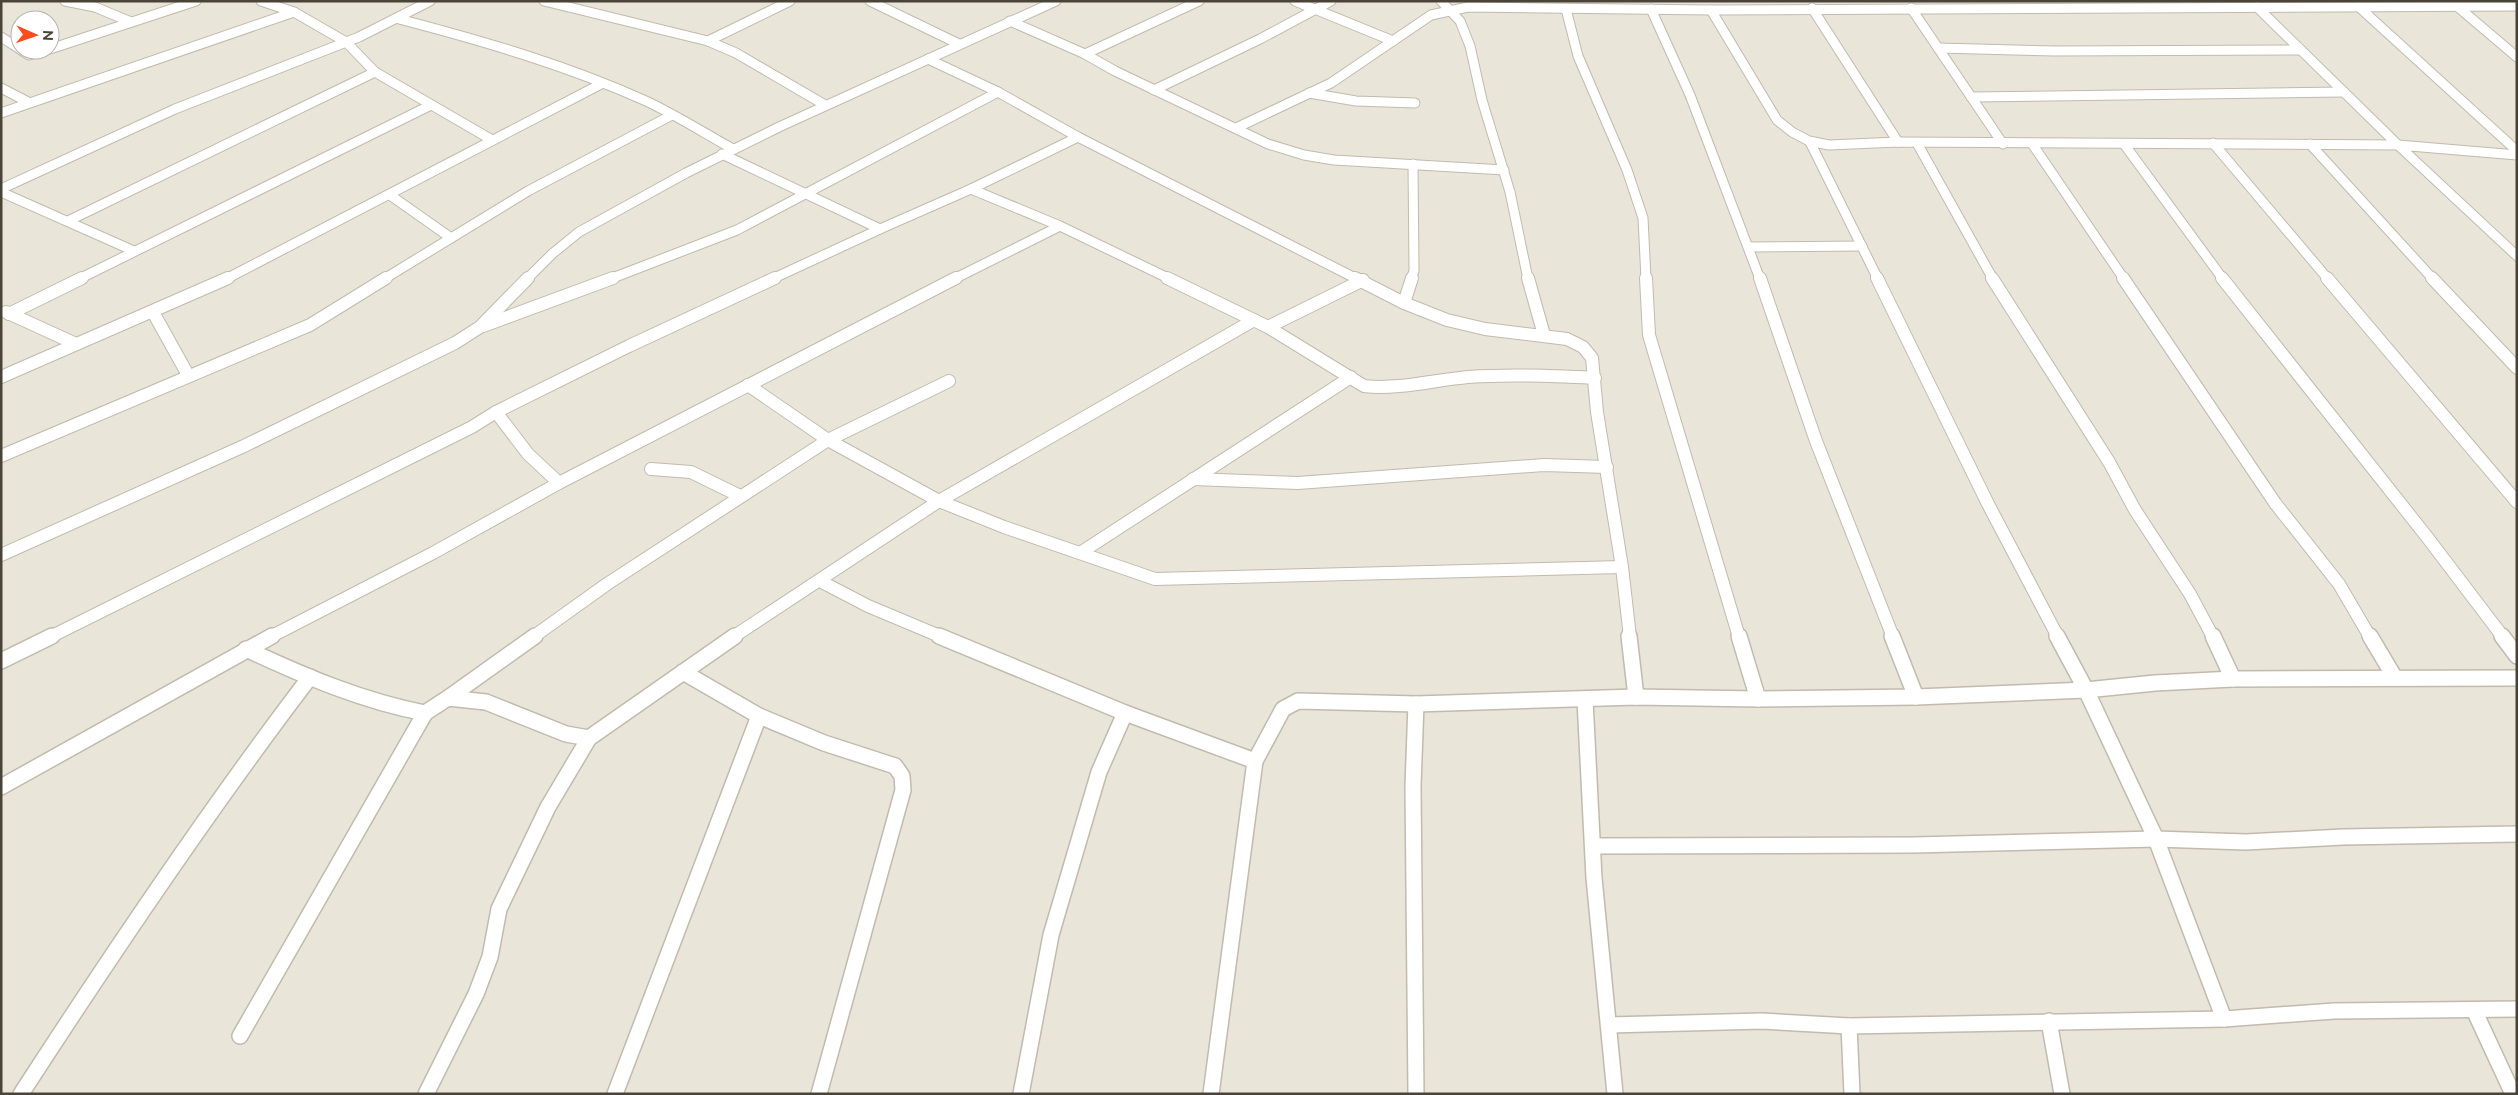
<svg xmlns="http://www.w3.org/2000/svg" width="2518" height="1095" viewBox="0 0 2518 1095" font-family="Raleway,sans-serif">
  <rect width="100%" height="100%" fill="#f5f3eb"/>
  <path fill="#e9e5d9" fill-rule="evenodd" d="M1,1H2517V1094H1ZM20,20H50V50H20Z"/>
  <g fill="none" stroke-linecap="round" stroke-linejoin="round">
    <g stroke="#c1bbad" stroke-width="11">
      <g id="street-far2">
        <polyline points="65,1 95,7 131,22"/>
        <polyline points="261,1 294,12 346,42 375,72 492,140"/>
        <polyline points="544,1 708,41 736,53 825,105"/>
        <polyline points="870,1 959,44"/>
        <polyline points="1295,1 1393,41"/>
        <polyline points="1441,1 1460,21 1470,46 1482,100 1510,192 1528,279"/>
        <polyline points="2257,7 2398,145"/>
        <polyline points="2359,7 2517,151"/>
        <polyline points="2458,7 2517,57"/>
        <polyline points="1812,8 1898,142"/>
        <polyline points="1911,8 2003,144"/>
        <polyline points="1566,9 1578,56 1627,170 1643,218 1646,279"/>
        <polyline points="1651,9 1690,95 1760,279"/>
        <polyline points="1711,10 1777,120 1792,132 1809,141 1829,145 1898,142 2398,145"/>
        <path d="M399,19C483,41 566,65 646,101C676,115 704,133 733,149"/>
        <polyline points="1010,21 1085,54 1115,71 1268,144 1304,155 1334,160 1504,170"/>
        <polyline points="1,37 20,49"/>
        <polyline points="708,41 790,1"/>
        <polyline points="1938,48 2055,51 2300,50"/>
        <polyline points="50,49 196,1"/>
        <polyline points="21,50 29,55 46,50"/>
        <polyline points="1085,54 1199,1"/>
        <polyline points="928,59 998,92 1078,137 1357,279"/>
        <polyline points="1,88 28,102"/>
        <polyline points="1154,90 1260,39 1331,1"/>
        <polyline points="1309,93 1356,101 1415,103"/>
        <polyline points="1971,97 2344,92"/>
        <polyline points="1,113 294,12"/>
        <polyline points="1236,128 1331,83 1431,15 1468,7 1711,10 2517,6"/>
        <polyline points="1810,142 1878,279"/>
        <polyline points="1917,143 1993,279"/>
        <polyline points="2213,143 2328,279"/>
        <polyline points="2124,144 2223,279"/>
        <polyline points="2310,144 2433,279"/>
        <polyline points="2033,145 2124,279"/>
        <polyline points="722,154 880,229 772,279"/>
        <polyline points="2517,155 2398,145 2517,256"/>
        <polyline points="1,189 175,109 359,37 430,1"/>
        <polyline points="971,189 1060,226 1170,279"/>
        <polyline points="1,192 134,251"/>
        <polyline points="390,195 451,238"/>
        <polyline points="68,221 375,72"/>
        <polyline points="880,229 971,189 1078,137"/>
        <polyline points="1749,247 1862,246"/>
        <polyline points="79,279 431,105"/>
        <polyline points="226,279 601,84"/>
        <polyline points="384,279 528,191 670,116"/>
        <polyline points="527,279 552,254 579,232 686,173 779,127 1056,1"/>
        <polyline points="610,279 737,230 998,92"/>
        <polyline points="954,279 1060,226"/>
        <polyline points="1411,279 1414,271 1413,164"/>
      </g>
    </g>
    <g stroke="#c1bbad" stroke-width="14">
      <g id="street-far1">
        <path d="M1167,278L1268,327L1364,386C1398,390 1434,380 1468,377C1510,374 1552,376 1595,378"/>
        <polyline points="1355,278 1404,303 1447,320 1485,329 1567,339 1583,347 1592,358 1597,412 1622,567 1630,637"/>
        <polyline points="1528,278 1544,335"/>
        <polyline points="1646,278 1649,335 1739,637"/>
        <polyline points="1760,278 1816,441 1893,637"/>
        <polyline points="1877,278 1988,504 2058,637"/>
        <polyline points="1992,278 2109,462 2135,510 2190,594 2213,637"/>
        <polyline points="2123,278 2275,503 2339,584 2370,637"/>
        <polyline points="2222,278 2427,537 2503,637"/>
        <polyline points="2327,278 2517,502"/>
        <polyline points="2432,278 2517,368"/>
        <polyline points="1404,303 1412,278"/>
        <polyline points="6,312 76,344"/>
        <polyline points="153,312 188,375"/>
        <polyline points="9,314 82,278"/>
        <polyline points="483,326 613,278"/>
        <polyline points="1268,327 1363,280"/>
        <polyline points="1,377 228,278"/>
        <polyline points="748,385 828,440 939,501 1004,527 1155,579 1622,567"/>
        <polyline points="496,412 528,454 559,483"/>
        <polyline points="1,456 310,325 386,278"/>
        <polyline points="651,469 691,472 740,496"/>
        <polyline points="1193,479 1298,483 1544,465 1607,467"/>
        <polyline points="1080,553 1351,377"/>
        <polyline points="1,555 244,446 455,343 480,327 528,278"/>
        <polyline points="820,581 868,606 942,637"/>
        <polyline points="50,637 472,427 496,412 629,346 775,278"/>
        <polyline points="270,637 433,553 559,483 956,278"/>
        <polyline points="533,637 607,584 828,440 949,381"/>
        <polyline points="733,637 939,501 1254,320"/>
      </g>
    </g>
    <g stroke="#c1bbad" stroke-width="18">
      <g id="street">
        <polyline points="939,636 1125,713 1255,761"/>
        <polyline points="1629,636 1636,697"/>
        <polyline points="1739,636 1758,699"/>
        <polyline points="1892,636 1916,697"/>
        <polyline points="2057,636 2086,690 2156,839 2224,1019"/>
        <polyline points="2213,636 2233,679"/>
        <polyline points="2370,636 2395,678"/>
        <polyline points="2502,636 2517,656"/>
        <path d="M246,649C304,676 362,701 425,713L448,698L486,702L566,734L589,738"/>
        <polyline points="1,661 52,636"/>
        <polyline points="683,672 759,716 824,743 895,766 902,776 903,790 819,1094"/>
        <polyline points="448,698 535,636"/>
        <polyline points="1585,700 1594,878 1615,1094"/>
        <polyline points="1416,704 1413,786 1416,1094"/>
        <polyline points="1,787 272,636"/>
        <polyline points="1594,846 1914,845 2156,839 2246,842 2343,837 2517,834"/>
        <polyline points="2474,1010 2513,1094"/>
        <polyline points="2049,1021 2062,1094"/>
        <polyline points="1609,1025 1762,1021 1849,1026 2224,1019 2334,1011 2517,1009"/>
        <polyline points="1849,1026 1852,1094"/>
        <polyline points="240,1036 425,713"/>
        <path d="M21,1094C113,952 207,812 310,677"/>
        <polyline points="426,1094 476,994 490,957 499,909 548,807 589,738 735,636"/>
        <polyline points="615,1094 759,716"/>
        <polyline points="1021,1094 1051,935 1099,772 1125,713"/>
        <polyline points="1211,1094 1255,761 1283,709 1298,701 1416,704 1636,697 1758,699 1916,697 2086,690 2155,683 2233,679 2517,678"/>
      </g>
    </g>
    <use href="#street-far2" stroke="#fff" stroke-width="9"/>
    <use href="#street-far1" stroke="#fff" stroke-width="12"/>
    <use href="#street" stroke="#fff" stroke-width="15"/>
  </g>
  <rect width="2518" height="1095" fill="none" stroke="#4a4438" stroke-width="5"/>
  <g transform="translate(35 35) rotate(92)"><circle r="24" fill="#ffffff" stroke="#b7b4af"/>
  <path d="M0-4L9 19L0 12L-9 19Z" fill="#fa4c1d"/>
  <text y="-8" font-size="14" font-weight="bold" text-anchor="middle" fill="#4a4438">N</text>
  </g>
</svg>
